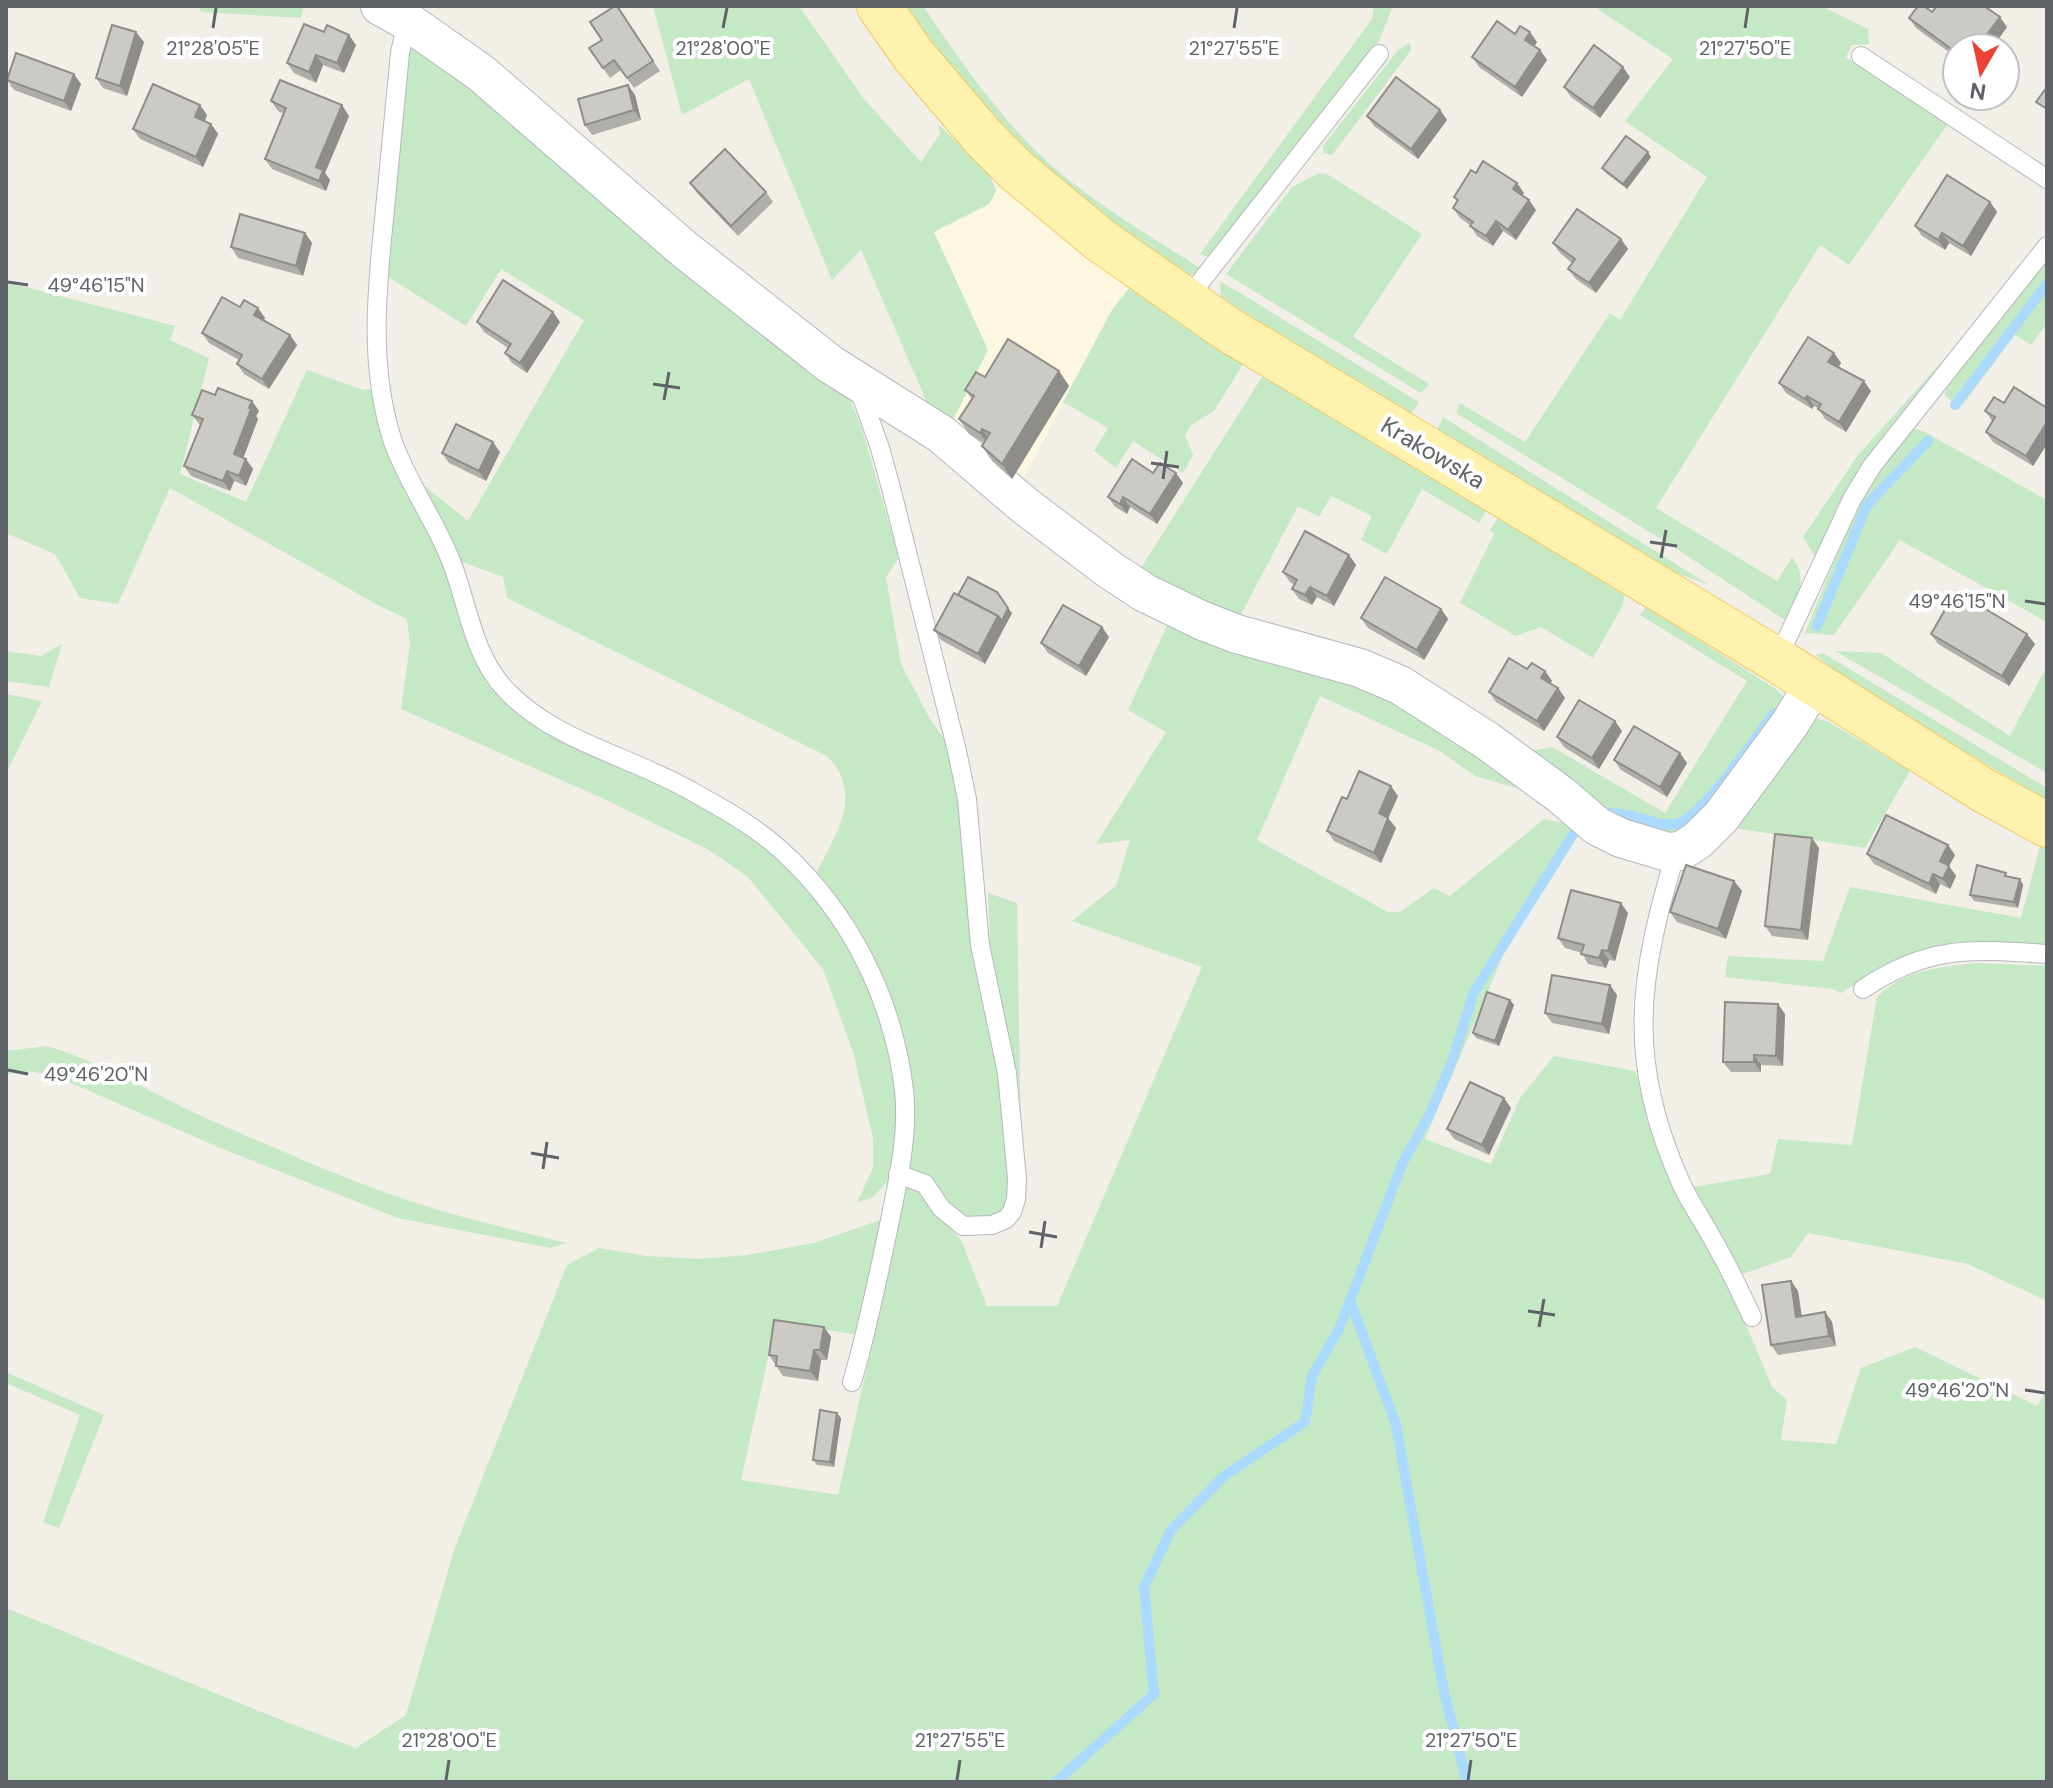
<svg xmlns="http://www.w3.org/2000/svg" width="2053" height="1788" viewBox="0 0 2053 1788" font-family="'DM Sans',sans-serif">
  <rect width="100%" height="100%" fill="#f1efe8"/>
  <polygon fill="#fef7e0" points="1000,183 1078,251 1130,287 1112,310 1020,485 950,426 933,232 989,205"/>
  <g fill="#c5e8c5">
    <polygon points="198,6 304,6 301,18 201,12"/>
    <polygon points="653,6 799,6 864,99 921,162 940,134 938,124 989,174 996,191 989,204 934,232 988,350 952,422 929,407 861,250 832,280 749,79 682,115"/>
    <path d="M906,6H923C957,56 994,110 1037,152C1083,197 1149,235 1203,270L1190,275L1154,254L1098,214L1019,147L959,80Z"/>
    <polygon points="1374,6 1393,6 1379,41 1216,256 1209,257 1200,254 1372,19"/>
    <path d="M1593,6H1821L1868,29L1869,44L1852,45L1846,57L1949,122L1849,265L1820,245L1656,508L1777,581L1792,557C1810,580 1796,598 1788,622L1666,542L1456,413L1460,403L1525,442L1610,313L1620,320L1707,177L1625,121L1673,59Z"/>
    <path d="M419,37L833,381L850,400L862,429L899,558L886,577L901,664L930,719L947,743L956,779L1001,1080L1012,1201L1000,1217L966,1221L905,1171L896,1029L816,874C835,835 865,794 827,756L507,598L503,577L458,560L420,482L468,521L584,320L501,269L466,326L385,275L406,47Z"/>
    <polygon points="1410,43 1411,50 1332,155 1324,153 1323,146 1399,49"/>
    <polygon points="1319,173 1327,174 1422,234 1353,337 1429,384 1421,393 1226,274 1292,187"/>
    <polygon points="2047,253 2047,323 2031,345 2015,335 1960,408 1945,395 1946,387"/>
    <polygon points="1220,281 1419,402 1410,416 1221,297"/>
    <polygon points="6,282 175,326 170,340 209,358 180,474 246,502 307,370 363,390 374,388 491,685 743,829 782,861 836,923 867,979 895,1072 897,1121 894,1159 889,1180 872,1198 857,1202 873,1168 873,1139 854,1055 823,969 748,877 709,850 604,799 401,709 410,645 407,619 378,605 170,488 118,604 80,598 55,554 6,533"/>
    <polygon points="1130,287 1245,361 1214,411 1191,425 1185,435 1193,455 1183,473 1133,441 1116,468 1094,451 1108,428 1063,402 1112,310"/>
    <polygon points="1956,346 1885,433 1838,505 1815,557 1803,537 1858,455"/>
    <polygon points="1268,375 1486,511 1479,523 1422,489 1387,554 1361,540 1372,516 1331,496 1319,517 1298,506 1235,626 1139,571 1262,377"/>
    <polygon points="1443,417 1709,585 1673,572 1437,431"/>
    <polygon points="1914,429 1923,431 2047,500 2047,622 1900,540 1834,635 1805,633 1859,501 1883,468 1893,445"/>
    <polygon points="1498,518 1624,595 1623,605 1593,658 1541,627 1516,636 1460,603 1494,534 1490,530"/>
    <polygon points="1646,607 1776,689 1787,700 1708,823 1656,840 1517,754 1552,747 1665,813 1747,681 1640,615"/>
    <polygon points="1172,615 1332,665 1567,811 1536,803 1537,794 1475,776 1438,750 1320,696 1257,840 1388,912 1400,912 1434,888 1450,896 1544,819 1590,828 1576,834 1505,951 1425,1139 1491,1164 1520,1098 1554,1056 1635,1071 1678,1194 1729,1284 1772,1387 1787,1400 1781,1440 1836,1444 1861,1368 1915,1347 2037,1406 2047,1390 2047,1782 6,1782 6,1608 291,1724 356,1748 406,1715 455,1547 567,1265 599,1248 646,1256 700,1259 748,1255 814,1243 883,1219 859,1335 776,1322 741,1480 838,1495 874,1336 904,1180 915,1184 962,1242 987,1306 1057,1306 1202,967 1072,921 1116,886 1130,840 1096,844 1166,732 1128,710"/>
    <polygon points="62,644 49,687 6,681 6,651 41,656"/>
    <polygon points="1835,651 1881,653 2010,736 2047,666 2047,773"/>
    <polygon points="1823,653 2047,788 2047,800 1854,686 1816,655"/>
    <polygon points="6,694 42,701 6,774"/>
    <polygon points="1813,718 1827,721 1910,771 1865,848 1727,827"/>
    <path d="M2040,846L2047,850V945C1957,938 1918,942 1841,993L1833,989L1725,977L1728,956L1823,961L1850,887L2021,918Z"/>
    <polygon points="988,893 1017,903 1021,1144 991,967"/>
    <path d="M1976,963L2047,966V1301L1968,1264L1808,1233L1791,1257L1740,1275L1693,1187L1770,1174L1778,1139L1852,1145L1877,997C1904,970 1939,967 1976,963Z"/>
    <path d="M47,1046C104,1063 154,1095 208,1119C277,1149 347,1181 419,1204C467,1219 517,1231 567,1243L550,1248L398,1218L218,1147L53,1075L34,1072L6,1074V1051Z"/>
    <polygon points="6,1372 104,1415 59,1528 43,1522 80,1415 6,1383"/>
  </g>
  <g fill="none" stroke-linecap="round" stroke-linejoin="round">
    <g stroke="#aadaff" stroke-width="10">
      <polyline points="1955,405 2047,284"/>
      <polyline points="1817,626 1867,505 1928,441"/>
      <path d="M1603,813C1611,813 1619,813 1627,815C1643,817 1659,827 1676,824C1702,818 1756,737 1774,713"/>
      <polyline points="1350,1300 1396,1425 1444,1692 1467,1782"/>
      <polyline points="1056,1782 1154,1694 1144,1587 1171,1530 1224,1476 1305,1422 1312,1376 1339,1329 1403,1162 1430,1114 1452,1061 1474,992 1574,833"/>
    </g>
    <g stroke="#b5b8bc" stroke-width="20">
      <g id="service">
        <path d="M407,21L400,53C395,105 390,157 385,209C377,287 368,366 393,442C408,484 435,520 451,561C468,604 473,656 506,690C555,742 631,756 691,791C722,808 756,827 782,851C850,913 893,999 904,1090C909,1136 897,1185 888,1230C877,1281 867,1332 852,1382"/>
        <polyline points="1861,56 2047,179"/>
        <polyline points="1187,299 1379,54"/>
        <polyline points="862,387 861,395 880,448 891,488 957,751 967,799 980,945 1007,1073 1017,1179 1016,1199 1012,1212 1006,1219 992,1225 963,1226 941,1208 925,1184 898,1174"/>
        <polyline points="1777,660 1852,499 1872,466 2047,246"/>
        <path d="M1676,852C1638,978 1626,1059 1681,1183C1689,1201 1701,1218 1711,1236C1726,1262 1739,1289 1752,1317"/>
        <path d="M1863,989C1928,945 1972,949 2047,954"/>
      </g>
    </g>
    <g stroke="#b5b8bc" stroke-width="40">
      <polyline id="minor" points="380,6 407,21 481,73 684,249 830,364 941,434 1024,505 1110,570 1145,593 1203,621 1237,634 1360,668 1400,685 1486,740 1561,795 1597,826 1621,838 1668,852 1681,851 1698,840 1721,817 1789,725 1814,684"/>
    </g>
    <g stroke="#f2c960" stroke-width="46">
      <polyline id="primary" points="879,6 914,56 984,138 1017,171 1100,240 1226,328 1777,660 1983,790 2047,825"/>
    </g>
    <use href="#service" stroke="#fff" stroke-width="18"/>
    <use href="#minor" stroke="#fff" stroke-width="38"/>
    <use href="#primary" stroke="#fff2af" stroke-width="44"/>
  </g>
  <g fill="#afaea9">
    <polygon points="1932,12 2007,27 1992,48 1957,48 1957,58 1916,28 1909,18"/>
    <polygon points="623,15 660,71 634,88 621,70 610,78 589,48 602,40"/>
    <polygon points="1515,34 1537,42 1534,46 1540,50 1547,60 1522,97 1479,67 1472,57"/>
    <polygon points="144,42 127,96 103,88 96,78"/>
    <polygon points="356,45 344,73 323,65 316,83 294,73 287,63"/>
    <polygon points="1630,77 1600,118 1571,97 1564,87"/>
    <polygon points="7,80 81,84 71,111 14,90"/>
    <polygon points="628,85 635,95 641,120 592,135 585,125"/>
    <polygon points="271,101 349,116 325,173 330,180 326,191 272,169 265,159 284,114 278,111"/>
    <polygon points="1440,110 1447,120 1418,159 1374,126 1367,116"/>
    <polygon points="207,115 205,121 211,124 218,134 203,167 140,139 133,129"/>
    <polygon points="1651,157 1627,189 1606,173 1602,168"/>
    <polygon points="690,183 766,192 773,202 738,236 697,193"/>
    <polygon points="1524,193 1522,195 1536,210 1516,240 1503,231 1493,246 1477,236 1470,225 1460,218 1453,208 1457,202 1454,197"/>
    <polygon points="1990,202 1997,212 1971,256 1949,243 1945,250 1922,236 1915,226"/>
    <polygon points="305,233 312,243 303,276 238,258 231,247"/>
    <polygon points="1621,239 1628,249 1596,293 1576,279 1568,269 1572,263 1560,253 1553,243"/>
    <polygon points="240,307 265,318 264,320 290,335 297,345 269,389 244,374 237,364 239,360 209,343 202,333"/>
    <polygon points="477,322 560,322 527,373 512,363 505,353 508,348 484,332"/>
    <polygon points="1834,353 1841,363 1838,367 1871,391 1846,432 1825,419 1818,408 1814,406 1812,409 1786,393 1779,383"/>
    <polygon points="1059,371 1069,386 1012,479 992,461 982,446 984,443 969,434 959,419 972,399 965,390 985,377"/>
    <polygon points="2004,403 2047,408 2047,444 2033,466 1993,442 1986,432 1993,422 1985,411"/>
    <polygon points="259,411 256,416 258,419 243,458 253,469 246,486 234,481 230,491 191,476 184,466 200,425 192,415"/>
    <polygon points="500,452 486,481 449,463 442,453"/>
    <polygon points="1153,473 1183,483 1157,524 1130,507 1127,514 1115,507 1108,497"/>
    <polygon points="1349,555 1356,565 1334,606 1317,597 1312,605 1299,599 1292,589 1294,585 1290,582 1283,572"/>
    <polygon points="958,595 1012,613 985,664 941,640 934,630"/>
    <polygon points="1441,609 1448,619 1424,660 1368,628 1361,618"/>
    <polygon points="1931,634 2035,644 2009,686 1938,644"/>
    <polygon points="1109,637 1086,676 1048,653 1041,643"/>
    <polygon points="1527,669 1545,671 1552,681 1550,684 1558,688 1565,698 1544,731 1496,702 1489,692"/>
    <polygon points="1622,731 1599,769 1564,747 1557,737"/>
    <polygon points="1614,760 1687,763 1667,797 1621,770"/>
    <polygon points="1398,796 1388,818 1396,828 1381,863 1334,841 1327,831 1347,799"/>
    <polygon points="1819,848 1808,940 1772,936 1765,926"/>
    <polygon points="1867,854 1955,855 1949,866 1956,876 1950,889 1940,884 1936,894 1874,864"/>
    <polygon points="2009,877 2020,879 2023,885 2018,908 1974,901 1970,895"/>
    <polygon points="1734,881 1742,891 1726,939 1677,922 1670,912"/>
    <polygon points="1628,913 1615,961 1609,960 1606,968 1588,964 1582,953 1565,948 1558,938"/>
    <polygon points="1617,995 1609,1034 1552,1023 1545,1013"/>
    <polygon points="1510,1000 1514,1005 1499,1046 1476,1038 1473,1033"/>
    <polygon points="1785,1014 1783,1066 1761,1065 1761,1072 1731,1072 1723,1062"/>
    <polygon points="1511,1108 1489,1155 1454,1139 1447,1129"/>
    <polygon points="1791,1281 1798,1291 1802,1316 1825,1312 1832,1322 1836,1346 1778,1355 1771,1345"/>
    <polygon points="824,1327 831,1337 827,1360 821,1360 818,1381 783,1376 769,1355"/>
    <polygon points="841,1418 834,1467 817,1465 813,1460"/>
  </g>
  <g fill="#8f8d8a">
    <polygon points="2000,17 2007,27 1992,48 1977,48"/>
    <polygon points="136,32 144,42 127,96 120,86"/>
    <polygon points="1530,32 1537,42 1532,50 1525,40"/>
    <polygon points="349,35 356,45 344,73 337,63"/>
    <polygon points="1540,50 1547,60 1522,97 1515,87"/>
    <polygon points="316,55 323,65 316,83 309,72"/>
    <polygon points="1623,67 1630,77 1600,118 1593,108"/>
    <polygon points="74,74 81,84 71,111 64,101"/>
    <polygon points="628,85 635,95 641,120 634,110"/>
    <polygon points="200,105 207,115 202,127 195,117"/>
    <polygon points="342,105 349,116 325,173 330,180 326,191 319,181 316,167"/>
    <polygon points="1440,110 1447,120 1418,159 1411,149"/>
    <polygon points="211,124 218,134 203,167 196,157"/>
    <polygon points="1648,152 1651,157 1627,189 1623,184"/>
    <polygon points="1517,183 1524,193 1520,199 1513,189"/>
    <polygon points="1529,200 1536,210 1516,240 1508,230"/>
    <polygon points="1990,202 1997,212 1971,256 1963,246"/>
    <polygon points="1496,221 1503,231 1493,246 1486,236"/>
    <polygon points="305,233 312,243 303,276 296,266"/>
    <polygon points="1942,233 1949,243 1945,250 1938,240"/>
    <polygon points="1621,239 1628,249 1596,293 1589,283"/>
    <polygon points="258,308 265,318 261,325 254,315"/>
    <polygon points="553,312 560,322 527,373 520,363"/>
    <polygon points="290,335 297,345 269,389 262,379"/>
    <polygon points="1834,353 1841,363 1836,372 1828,362"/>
    <polygon points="1059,371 1069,386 1012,479 1002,464"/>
    <polygon points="1864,381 1871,391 1846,432 1839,422"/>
    <polygon points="1807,396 1814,406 1812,409 1805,399"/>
    <polygon points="252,401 259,411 256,416 258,419 241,464 234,454"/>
    <polygon points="2047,422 2047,444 2033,466 2026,456"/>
    <polygon points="982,429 993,444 990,448 980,433"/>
    <polygon points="493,442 500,452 486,481 479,471"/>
    <polygon points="246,459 253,469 246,486 239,476"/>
    <polygon points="227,471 234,481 230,491 223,481"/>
    <polygon points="1176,473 1183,483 1157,524 1150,514"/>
    <polygon points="1123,497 1130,507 1127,514 1120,504"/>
    <polygon points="1349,555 1356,565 1334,606 1327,596"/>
    <polygon points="1310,587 1317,597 1312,605 1305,595"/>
    <polygon points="1008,608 1012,613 985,664 978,654 998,616"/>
    <polygon points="1441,609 1448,619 1424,660 1417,650"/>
    <polygon points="1102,627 1109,637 1086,676 1079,666"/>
    <polygon points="2027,634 2035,644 2009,686 2002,676"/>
    <polygon points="1545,671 1552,681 1548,688 1541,678"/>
    <polygon points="1558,688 1565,698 1544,731 1537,721"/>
    <polygon points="1615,721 1622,731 1599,769 1592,758"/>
    <polygon points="1680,753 1687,763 1667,797 1660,787"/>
    <polygon points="1391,786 1398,796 1386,823 1379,813"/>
    <polygon points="1388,818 1396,828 1381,863 1374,853"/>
    <polygon points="1812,838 1819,848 1808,940 1801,930"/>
    <polygon points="1948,845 1955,855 1949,866 1956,876 1950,889 1943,879 1940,861"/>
    <polygon points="1933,874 1940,884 1936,894 1929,884"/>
    <polygon points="2020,879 2023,885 2018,908 2014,902"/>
    <polygon points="1734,881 1742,891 1726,939 1718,929"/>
    <polygon points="1621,903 1628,913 1615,961 1608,951"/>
    <polygon points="1602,950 1609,960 1606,968 1599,958"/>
    <polygon points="1610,985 1617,995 1609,1034 1602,1024"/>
    <polygon points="1510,1000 1514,1005 1499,1046 1495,1041"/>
    <polygon points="1778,1004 1785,1014 1783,1066 1776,1056"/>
    <polygon points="1754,1055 1761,1065 1761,1072 1754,1062"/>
    <polygon points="1504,1098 1511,1108 1489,1155 1482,1145"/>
    <polygon points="1791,1281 1798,1291 1803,1327 1796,1317"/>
    <polygon points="1825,1312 1832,1322 1836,1346 1829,1336"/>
    <polygon points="824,1327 831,1337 827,1360 820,1350"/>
    <polygon points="814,1350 821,1360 818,1381 810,1371"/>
    <polygon points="837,1413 841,1418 834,1467 830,1462"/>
  </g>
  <g fill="#cccac5" stroke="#8f8d8a" stroke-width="2">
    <polygon points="615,6 617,6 653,61 627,78 614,60 603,68 589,48 602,40 590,22"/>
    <polygon points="1918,6 1924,6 1932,12 1937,6 1984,6 2000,17 1977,48 1957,48 1957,53 1909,18"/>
    <polygon points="1497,21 1515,34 1520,26 1530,32 1525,40 1540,50 1515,87 1472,57"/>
    <polygon points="304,24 324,32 327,25 349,35 337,63 316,55 309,72 287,63"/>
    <polygon points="112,25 136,32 120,86 96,78"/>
    <polygon points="1594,45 1623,67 1593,108 1564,87"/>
    <polygon points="16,53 74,74 64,101 7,80"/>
    <polygon points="1396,77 1440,110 1411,149 1367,116"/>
    <polygon points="280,80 342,105 316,167 323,170 319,181 265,159 286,108 271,101"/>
    <polygon points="153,84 200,105 195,117 211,124 196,157 133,129"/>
    <polygon points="628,85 634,110 585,125 578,99"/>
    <polygon points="2047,87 2047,109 2036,102"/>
    <polygon points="1626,136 1648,152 1623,184 1602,168"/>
    <polygon points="725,149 766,192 731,226 690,183"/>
    <polygon points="1483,161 1517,183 1513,189 1529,200 1508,230 1496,221 1486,236 1470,226 1473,222 1453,208 1458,200 1454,197 1471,170 1476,173"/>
    <polygon points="1947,175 1990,202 1963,246 1942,233 1938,240 1915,226"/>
    <polygon points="1577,209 1621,239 1589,283 1568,269 1575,259 1553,243"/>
    <polygon points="240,214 305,233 296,266 231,247"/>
    <polygon points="503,280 553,312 520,363 505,353 511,344 477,322"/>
    <polygon points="222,297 240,307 244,300 258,308 254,315 290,335 262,379 237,364 242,355 202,333"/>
    <polygon points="1808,337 1834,353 1828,362 1864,381 1839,422 1818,409 1821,404 1807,396 1805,399 1779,383"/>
    <polygon points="1008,339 1059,371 1002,464 982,446 990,433 982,429 980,433 959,419 974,396 965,390 976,372 985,377"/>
    <polygon points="2014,387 2047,408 2047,422 2026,456 1986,432 1995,417 1985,411 1994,397 2004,403"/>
    <polygon points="218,388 252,401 249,408 251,409 234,454 246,459 239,476 227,471 223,481 184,466 203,419 192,415 202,390 215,395"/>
    <polygon points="456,424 493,442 479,471 442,453"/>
    <polygon points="1132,459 1153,473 1160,463 1176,473 1150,514 1123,497 1120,504 1108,497"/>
    <polygon points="1305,531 1349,555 1327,596 1310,587 1305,595 1292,589 1297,580 1283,572"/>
    <polygon points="968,577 997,592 1008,608 1002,621 998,616 958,595"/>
    <polygon points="1385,577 1441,609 1417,650 1361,618"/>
    <polygon points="1956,591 2027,634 2002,676 1931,634"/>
    <polygon points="954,593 998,616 978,654 934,630"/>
    <polygon points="1063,605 1102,627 1079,666 1041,643"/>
    <polygon points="1509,658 1527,669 1532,663 1545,671 1541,678 1558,688 1537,721 1489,692"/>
    <polygon points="1579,700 1615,721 1592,758 1557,737"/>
    <polygon points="1634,726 1680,753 1660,787 1614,760"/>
    <polygon points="1359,771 1391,786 1379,813 1388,818 1374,853 1327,831 1342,797 1347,799"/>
    <polygon points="1886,815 1948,845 1940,861 1949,866 1943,879 1933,874 1929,884 1867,854"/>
    <polygon points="1775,834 1812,838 1801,930 1765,926"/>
    <polygon points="1686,865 1734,881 1718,929 1670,912"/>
    <polygon points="1977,865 2006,873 2005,876 2020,879 2014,902 1970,895"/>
    <polygon points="1571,890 1621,903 1608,951 1602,950 1599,958 1581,954 1584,945 1558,938"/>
    <polygon points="1552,975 1610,985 1602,1024 1545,1013"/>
    <polygon points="1487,992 1510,1000 1495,1041 1473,1033"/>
    <polygon points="1725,1002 1778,1004 1776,1056 1754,1055 1754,1062 1723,1062"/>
    <polygon points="1470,1082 1504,1098 1482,1145 1447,1129"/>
    <polygon points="1791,1281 1796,1317 1825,1312 1829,1336 1771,1345 1762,1285"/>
    <polygon points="774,1320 824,1327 820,1350 814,1350 810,1371 776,1366 777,1356 769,1355"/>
    <polygon points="820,1410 837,1413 830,1462 813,1460"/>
  </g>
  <path fill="none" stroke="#5f6368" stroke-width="3" d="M213,28L216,8M723,28L727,8M1234,28L1237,8M1745,28L1748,8M8,282L28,285M653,384L680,388M664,400L669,372M1151,463L1179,467M1163,479L1167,451M1650,542L1677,546M1661,558L1666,530M2025,601L2045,604M8,1070L28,1074M531,1153L559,1158M543,1169L547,1142M1029,1232L1057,1237M1041,1248L1045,1221M1528,1311L1555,1315M1539,1327L1544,1299M2025,1390L2045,1393M446,1780L449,1760M957,1780L960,1760M1468,1780L1471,1760"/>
  <g text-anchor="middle" stroke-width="8" stroke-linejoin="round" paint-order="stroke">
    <g font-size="24" fill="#5f6368" stroke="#fff">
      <text transform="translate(1433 453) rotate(31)" y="8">Krakowska</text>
    </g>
  </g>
  <g font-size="20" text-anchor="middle" fill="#5f6368" stroke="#fff" stroke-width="8" stroke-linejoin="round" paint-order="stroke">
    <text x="723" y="55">21°28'00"E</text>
    <text x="1745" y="55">21°27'50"E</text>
    <text x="213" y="55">21°28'05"E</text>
    <text x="1234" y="55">21°27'55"E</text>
    <text x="96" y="292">49°46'15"N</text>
    <text x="1957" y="608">49°46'15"N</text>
    <text x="96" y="1081">49°46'20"N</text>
    <text x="1957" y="1397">49°46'20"N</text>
    <text x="449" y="1747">21°28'00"E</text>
    <text x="960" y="1747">21°27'55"E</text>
    <text x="1471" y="1747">21°27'50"E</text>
  </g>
  <rect width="2053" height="1788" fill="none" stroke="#5f6368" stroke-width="16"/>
  <g transform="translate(1981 72) rotate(189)"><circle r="38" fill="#ffffff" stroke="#bfc1c3" stroke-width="2"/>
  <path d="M0-6L14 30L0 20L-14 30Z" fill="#ea4335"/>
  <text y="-12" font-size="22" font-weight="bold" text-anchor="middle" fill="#5f6368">N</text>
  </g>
</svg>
